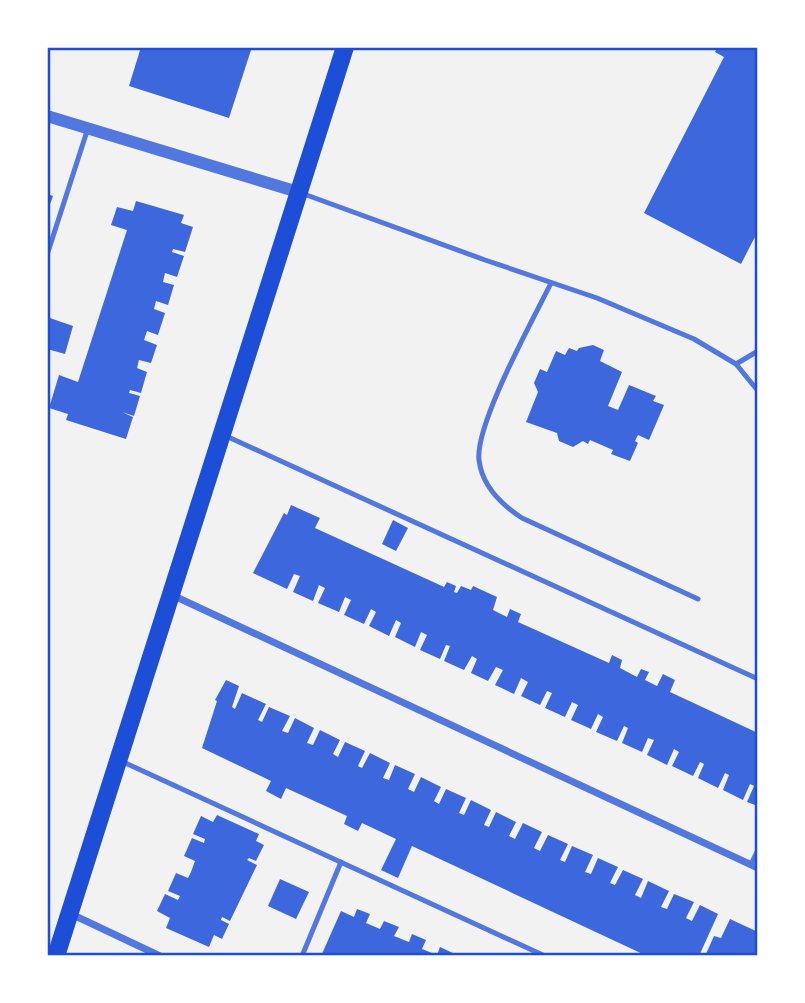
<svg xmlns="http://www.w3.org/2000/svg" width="805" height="1003" viewBox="0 0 805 1003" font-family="'Asap Condensed',sans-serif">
  <rect width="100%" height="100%" fill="#f2f2f2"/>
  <g fill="#3d67dc">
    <polygon points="141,47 252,47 229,118 129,86"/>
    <polygon points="718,47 758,47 758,231 741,264 644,213 724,57 715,52"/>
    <polygon points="47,194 53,196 48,210 50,211 48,219"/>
    <polygon points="136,201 184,215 181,223 193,227 185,252 173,249 172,252 184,256 177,277 165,273 163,282 174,285 168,305 156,301 154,309 165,313 158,335 147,331 144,340 157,345 151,363 139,360 137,368 147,372 141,393 130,390 129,393 140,396 134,416 122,412 133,417 126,439 66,420 68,414 49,408 59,375 78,382 127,230 111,225 117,207 133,211"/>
    <polygon points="47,317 73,326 65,354 47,349"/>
    <polygon points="593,345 604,350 600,361 622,372 608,406 618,410 629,385 656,396 653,401 664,405 649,440 638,435 635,441 638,443 630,461 611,454 613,450 590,440 588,444 583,441 573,447 559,441 557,433 526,422 538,392 534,383 540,369 547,372 556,351 565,355 569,348 577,351 579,348"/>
    <polygon points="291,505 320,518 315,528 442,586 444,587 447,582 456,586 454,592 457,593 461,586 471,590 473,586 497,597 493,610 507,617 510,609 521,614 518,622 609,663 612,655 622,660 620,668 637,677 641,669 649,672 645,680 657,686 663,674 675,680 670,692 758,733 758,806 747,802 754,786 750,784 743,800 723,790 729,775 725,773 718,788 698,778 704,764 700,762 693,776 672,766 679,752 674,749 667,765 647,755 654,740 648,738 642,752 622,743 628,728 624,726 617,741 596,732 603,717 598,714 591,729 571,720 578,705 572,702 565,717 545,708 552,693 547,691 540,705 521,696 528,682 521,678 514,694 495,685 503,670 496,667 488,681 471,673 477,659 472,656 464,670 444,661 450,646 446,645 440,659 420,650 427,635 421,632 415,647 395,637 401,623 396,620 389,636 369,626 376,612 371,609 364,624 344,615 351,600 345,597 339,612 318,603 325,588 319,585 313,601 293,592 300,576 294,574 287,589 253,573 284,513 287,515"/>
    <polygon points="393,520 408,528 396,551 382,544"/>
    <polygon points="226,680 239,686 232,707 235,709 242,693 266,704 258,720 262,722 269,707 290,716 282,731 288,733 295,718 314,728 307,743 313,745 320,730 340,740 333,754 338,757 345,742 365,751 358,766 362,768 370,753 390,763 383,778 389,780 395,765 415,774 408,789 414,792 421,777 441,787 434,801 439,804 446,789 466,798 459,813 464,815 471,800 491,810 484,825 489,827 496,812 516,822 509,836 515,839 523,823 542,832 534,848 540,851 548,835 568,844 560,860 565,862 572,846 593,855 585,872 591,874 598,858 618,867 610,883 615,885 623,870 643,879 635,895 641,898 648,881 669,891 661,907 667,909 674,894 694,902 686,918 692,921 700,905 718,914 699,956 647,956 412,846 398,878 381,870 396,839 362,823 358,831 344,824 347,816 286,788 281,799 266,791 271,781 202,748 217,701 215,700"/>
    <polygon points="217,815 259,834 256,841 264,845 256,861 249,858 247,860 257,865 230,921 222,917 221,920 229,924 222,939 214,935 209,947 166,928 170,918 157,911 165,894 178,900 180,896 168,891 176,873 188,878 191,872 195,861 184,856 192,838 204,843 205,839 193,834 201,816 213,822"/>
    <polygon points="280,879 309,892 296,919 268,906"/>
    <polygon points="357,909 370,914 366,923 380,929 384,921 399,927 394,936 409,942 412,934 426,940 422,949 437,955 440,947 455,954 454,956 321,956 341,911 354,917"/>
    <polygon points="730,919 758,932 758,956 705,956 714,936 721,938"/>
  </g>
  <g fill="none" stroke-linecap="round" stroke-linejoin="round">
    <g stroke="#5277de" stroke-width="5">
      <polyline points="301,193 485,260 597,298 694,339 736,364 758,391"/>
      <polyline points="47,255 88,128"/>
      <path d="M551,283C533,320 475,424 479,460C482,486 502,505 522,518L698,599"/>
      <polyline points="736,364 758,351"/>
      <polyline points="226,436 758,679"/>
      <polyline points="121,761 545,956"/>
      <polyline points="751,864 758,850"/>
      <polyline points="302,956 341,862"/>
    </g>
    <g stroke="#5277de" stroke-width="7">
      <polyline points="172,595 758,868"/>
      <polyline points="69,913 160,956"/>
    </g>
    <polyline stroke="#5277de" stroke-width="12" points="47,116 298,192"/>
    <polyline stroke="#1d4ed8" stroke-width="18" points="56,956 345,47"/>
  </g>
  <rect width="805" height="1003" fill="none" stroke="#ffffff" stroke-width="98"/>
  <rect x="49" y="49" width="707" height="905" fill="none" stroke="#1d4ed8" stroke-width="2.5"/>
</svg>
